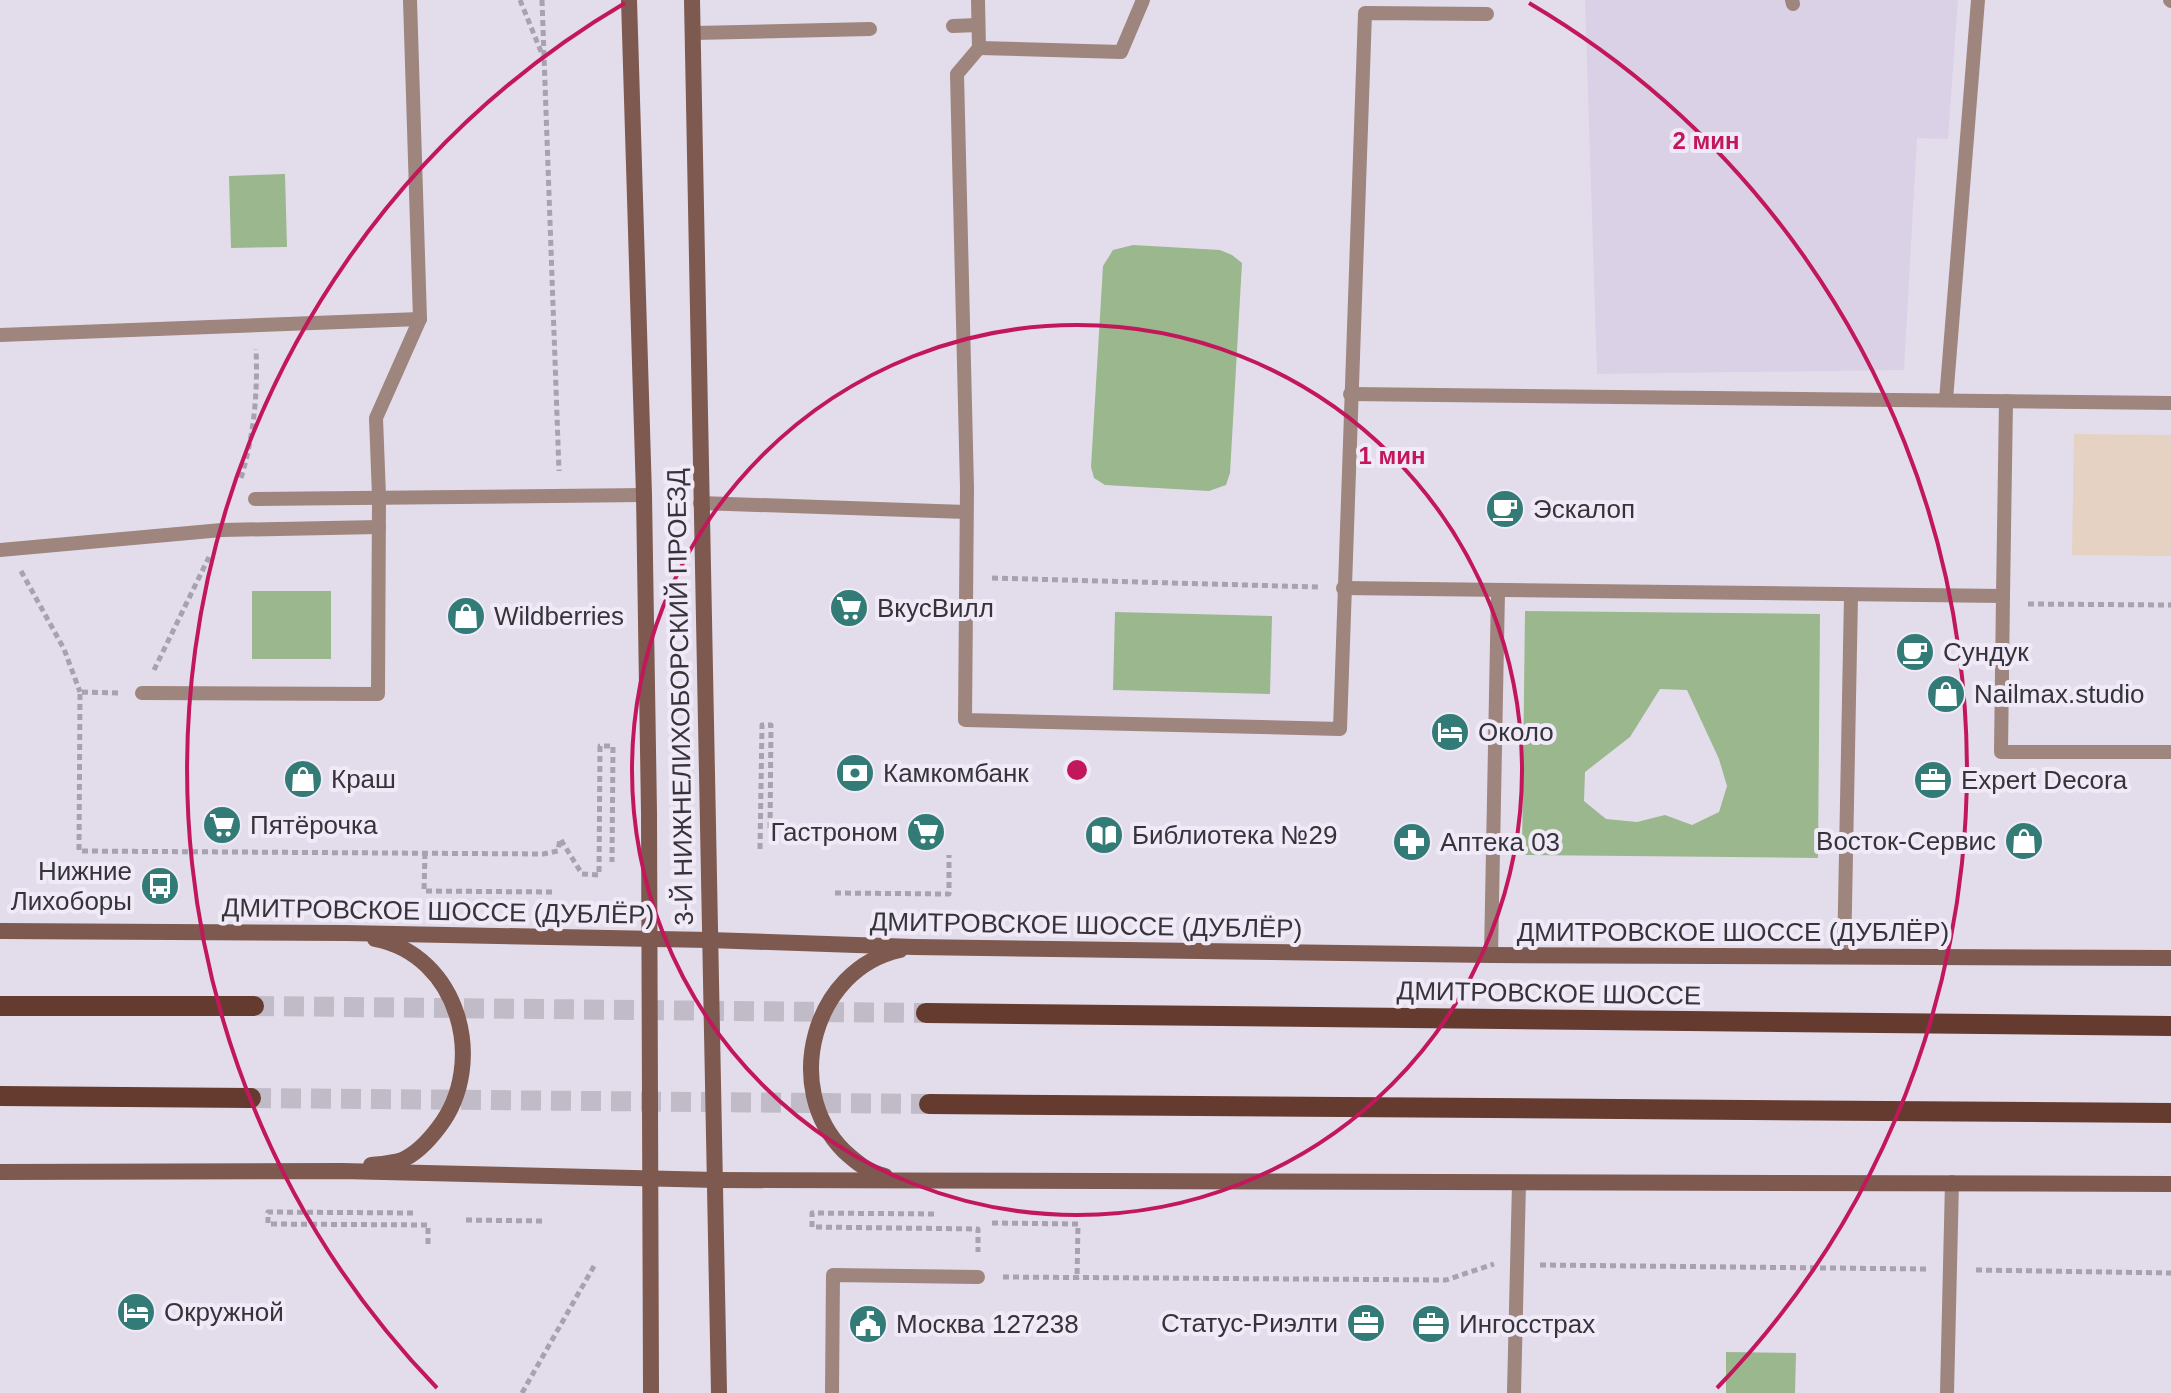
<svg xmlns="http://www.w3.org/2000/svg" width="2171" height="1393" viewBox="0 0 2171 1393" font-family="Arial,sans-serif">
  <rect width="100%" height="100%" fill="#e3ddeb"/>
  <polygon fill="#dad1e6" points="1585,0 1958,0 1948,139 1917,138 1904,370 1597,374"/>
  <polygon fill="#e5d2c2" points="2074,434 2171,435 2171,556 2072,555"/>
  <g fill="#9bb78d" fill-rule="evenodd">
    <polygon points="285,174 287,247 231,248 229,176"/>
    <polygon points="1133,245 1220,250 1232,255 1242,263 1230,473 1226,485 1209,491 1105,485 1094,478 1091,467 1103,266 1113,250"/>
    <rect x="252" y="591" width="79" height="68"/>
    <path d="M1525,611L1820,614L1818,858L1522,855ZM1660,689L1687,690L1719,759L1727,786L1719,812L1692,825L1665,815L1637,822L1606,819L1584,801L1585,772L1630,737Z"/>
    <polygon points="1115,612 1272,616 1270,694 1113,690"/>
    <polygon points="1726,1352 1796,1353 1795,1393 1726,1393"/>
  </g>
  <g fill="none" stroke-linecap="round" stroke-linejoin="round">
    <g stroke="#c0bbc7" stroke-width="20" stroke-dasharray="20 10" stroke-linecap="butt">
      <polyline points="254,1006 926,1013"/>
      <polyline points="251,1098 929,1104"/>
    </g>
    <g stroke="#a7a2ad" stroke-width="5" stroke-dasharray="6 4" stroke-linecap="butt">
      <polyline points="520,0 544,59"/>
      <polyline points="542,0 559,471"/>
      <path d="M241,478C254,436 258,392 256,349"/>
      <polyline points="21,571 64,649 80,692"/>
      <polyline points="992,578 1318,587"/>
      <polyline points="2028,604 2171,605"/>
      <polyline points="154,670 209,557"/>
      <polyline points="118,693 80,692 79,851 543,854 558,851 560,839"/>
      <polyline points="561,840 582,874 599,875 600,746 613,746 612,862"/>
      <polyline points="760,849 762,725 771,725 770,831 781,831"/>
      <polyline points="425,853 424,891 553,892"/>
      <polyline points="835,893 949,894 949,855"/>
      <polyline points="413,1213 268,1212 268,1224 428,1225 428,1244"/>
      <polyline points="934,1214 812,1213 812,1227 978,1229 978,1252"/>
      <polyline points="466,1220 544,1221"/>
      <polyline points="992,1223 1078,1224 1077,1279"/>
      <polyline points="1540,1265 1926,1269"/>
      <polyline points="1976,1270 2171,1273"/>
      <polyline points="1003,1277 1446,1280 1494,1264"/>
      <polyline points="522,1393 594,1266"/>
    </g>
    <g stroke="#9e857d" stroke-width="14">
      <polyline points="978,0 979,48 957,74 967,488 965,720 1340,729 1365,13 1487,14"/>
      <polyline points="1792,0 1793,4"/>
      <polyline points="2170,0 2171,1"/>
      <polyline points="953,26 978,25"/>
      <polyline points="694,33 870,29"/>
      <polyline points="979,48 1121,52 1143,0"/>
      <polyline points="0,335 420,319"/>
      <polyline points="1350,394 2171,403"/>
      <polyline points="1946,400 1978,0"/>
      <polyline points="255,499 644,495"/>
      <polyline points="700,503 966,512"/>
      <polyline points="0,550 222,530 379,527"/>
      <polyline points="1343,588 2003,596 2001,752 2171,752"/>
      <polyline points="2003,596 2006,401"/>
      <polyline points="142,693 378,694 379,496 376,418 420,319 410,0"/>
      <polyline points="1491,955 1498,591"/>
      <polyline points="1844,957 1851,596"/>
      <polyline points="832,1393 833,1275 978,1277"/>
      <polyline points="1514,1393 1519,1183"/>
      <polyline points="1947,1393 1952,1182"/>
    </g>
    <g stroke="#7d594f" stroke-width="16">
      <polyline points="629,0 644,495 649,813 651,1393"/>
      <polyline points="692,0 719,1393"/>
      <polyline points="0,931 346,933 709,940 914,947 1491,955 2171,958"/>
      <path d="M371,1165C381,1164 393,1163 402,1160C416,1154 430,1139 439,1127C488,1063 459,955 375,939"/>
      <polyline points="0,1172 342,1171 716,1180 2171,1184"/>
      <path d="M885,1176C868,1172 856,1162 844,1151C781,1088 813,969 900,950"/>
    </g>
    <g stroke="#643b2e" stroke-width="20">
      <polyline points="0,1006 254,1006"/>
      <polyline points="926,1013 2171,1026"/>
      <polyline points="0,1096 251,1098"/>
      <polyline points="929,1104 2171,1113"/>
    </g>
  </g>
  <g fill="none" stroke="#c2185b" stroke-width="4">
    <circle cx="1077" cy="770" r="445"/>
    <path d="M437 1388A890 890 0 0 1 625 3M1529 3A890 890 0 0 1 1717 1388"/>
  </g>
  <defs>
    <g id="cafe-disc" transform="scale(2)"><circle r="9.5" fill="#337b77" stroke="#f0eaf8"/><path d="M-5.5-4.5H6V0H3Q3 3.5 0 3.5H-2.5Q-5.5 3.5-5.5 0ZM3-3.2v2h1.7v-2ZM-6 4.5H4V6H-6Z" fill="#fff"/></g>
    <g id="supermarket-disc" transform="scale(2)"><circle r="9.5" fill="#337b77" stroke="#f0eaf8"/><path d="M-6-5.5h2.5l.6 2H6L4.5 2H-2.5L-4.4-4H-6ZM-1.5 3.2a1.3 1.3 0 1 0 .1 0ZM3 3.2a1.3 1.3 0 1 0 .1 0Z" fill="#fff"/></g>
    <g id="shop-disc" transform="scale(2)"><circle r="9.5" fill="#337b77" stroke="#f0eaf8"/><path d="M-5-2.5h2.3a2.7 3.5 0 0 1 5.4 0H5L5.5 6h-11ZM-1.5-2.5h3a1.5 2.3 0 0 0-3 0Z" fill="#fff"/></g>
    <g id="hotel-disc" transform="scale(2)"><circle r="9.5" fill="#337b77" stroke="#f0eaf8"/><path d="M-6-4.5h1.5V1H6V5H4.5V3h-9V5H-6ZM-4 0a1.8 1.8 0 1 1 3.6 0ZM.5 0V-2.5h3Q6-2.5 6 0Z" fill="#fff"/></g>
    <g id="bank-disc" transform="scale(2)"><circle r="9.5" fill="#337b77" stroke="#f0eaf8"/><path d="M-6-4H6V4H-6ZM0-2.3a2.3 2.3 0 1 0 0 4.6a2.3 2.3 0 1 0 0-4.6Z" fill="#fff"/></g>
    <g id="office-disc" transform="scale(2)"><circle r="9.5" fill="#337b77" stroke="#f0eaf8"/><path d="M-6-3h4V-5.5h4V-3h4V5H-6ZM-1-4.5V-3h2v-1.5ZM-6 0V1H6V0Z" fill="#fff"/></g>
    <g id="library-disc" transform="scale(2)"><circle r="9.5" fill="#337b77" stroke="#f0eaf8"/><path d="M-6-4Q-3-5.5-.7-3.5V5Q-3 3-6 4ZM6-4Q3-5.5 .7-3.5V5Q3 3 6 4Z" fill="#fff"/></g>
    <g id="pharmacy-disc" transform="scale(2)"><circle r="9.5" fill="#337b77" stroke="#f0eaf8"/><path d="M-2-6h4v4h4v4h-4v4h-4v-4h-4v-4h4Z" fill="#fff"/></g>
    <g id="bus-disc" transform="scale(2)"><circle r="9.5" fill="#337b77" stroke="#f0eaf8"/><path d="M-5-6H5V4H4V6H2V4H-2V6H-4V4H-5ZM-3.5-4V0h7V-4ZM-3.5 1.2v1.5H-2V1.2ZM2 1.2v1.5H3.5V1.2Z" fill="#fff"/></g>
    <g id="civic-disc" transform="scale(2)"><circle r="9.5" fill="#337b77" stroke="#f0eaf8"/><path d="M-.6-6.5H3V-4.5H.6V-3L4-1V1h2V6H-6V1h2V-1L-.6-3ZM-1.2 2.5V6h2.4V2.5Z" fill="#fff"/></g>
  </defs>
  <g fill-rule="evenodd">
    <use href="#cafe-disc" x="1505" y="509"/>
    <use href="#supermarket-disc" x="849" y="608"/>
    <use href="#shop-disc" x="466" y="616"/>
    <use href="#cafe-disc" x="1915" y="652"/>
    <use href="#shop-disc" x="1946" y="694"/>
    <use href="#hotel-disc" x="1450" y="732"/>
    <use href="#bank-disc" x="855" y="773"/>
    <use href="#shop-disc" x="303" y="779"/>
    <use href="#office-disc" x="1933" y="780"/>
    <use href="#supermarket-disc" x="222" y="825"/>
    <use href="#supermarket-disc" x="926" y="832"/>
    <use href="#library-disc" x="1104" y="835"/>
    <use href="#shop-disc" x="2024" y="841"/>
    <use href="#pharmacy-disc" x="1412" y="842"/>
    <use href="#bus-disc" x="160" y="886"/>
    <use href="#hotel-disc" x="136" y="1312"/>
    <use href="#office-disc" x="1366" y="1323"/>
    <use href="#civic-disc" x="868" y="1324"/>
    <use href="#office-disc" x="1431" y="1324"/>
  </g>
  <g text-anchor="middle" stroke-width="8" stroke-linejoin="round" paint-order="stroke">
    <g font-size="26" fill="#363439" stroke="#f0eaf8" text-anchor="start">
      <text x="1533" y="518">Эскалоп</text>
      <text x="877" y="617">ВкусВилл</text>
      <text x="494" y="625">Wildberries</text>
      <text x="1943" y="661">Сундук</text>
      <text x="1974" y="703">Nailmax.studio</text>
      <text x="1478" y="741">Около</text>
      <text x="883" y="782">Камкомбанк</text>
      <text x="331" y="788">Краш</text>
      <text x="1961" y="789">Expert Decora</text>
      <text x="250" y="834">Пятёрочка</text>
      <text x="898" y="841" text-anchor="end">Гастроном</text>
      <text x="1132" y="844">Библиотека №29</text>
      <text x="1996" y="850" text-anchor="end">Восток-Сервис</text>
      <text x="1440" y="851">Аптека 03</text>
      <text x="132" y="880" text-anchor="end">Нижние<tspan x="132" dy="30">Лихоборы</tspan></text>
      <text x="164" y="1321">Окружной</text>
      <text x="1338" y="1332" text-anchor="end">Статус-Риэлти</text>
      <text x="896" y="1333">Москва 127238</text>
      <text x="1459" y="1333">Ингосстрах</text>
    </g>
    <g font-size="26" fill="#363439" stroke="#f0eaf8">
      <text transform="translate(680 697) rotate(-91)" y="9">3-Й НИЖНЕЛИХОБОРСКИЙ ПРОЕЗД</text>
      <text transform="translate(438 911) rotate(1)" y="9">ДМИТРОВСКОЕ ШОССЕ (ДУБЛЁР)</text>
      <text transform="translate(1086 925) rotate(1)" y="9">ДМИТРОВСКОЕ ШОССЕ (ДУБЛЁР)</text>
      <text x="1733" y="941">ДМИТРОВСКОЕ ШОССЕ (ДУБЛЁР)</text>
      <text transform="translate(1549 993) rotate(1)" y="9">ДМИТРОВСКОЕ ШОССЕ</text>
    </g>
  </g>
  <circle cx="1077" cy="770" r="12" fill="#c2185b" stroke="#f0eaf8" stroke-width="4"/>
  <g font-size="24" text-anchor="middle" font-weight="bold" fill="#c2185b" stroke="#f0eaf8" stroke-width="8" stroke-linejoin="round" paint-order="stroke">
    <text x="1706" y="149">2 мин</text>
    <text x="1392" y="464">1 мин</text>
  </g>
</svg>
